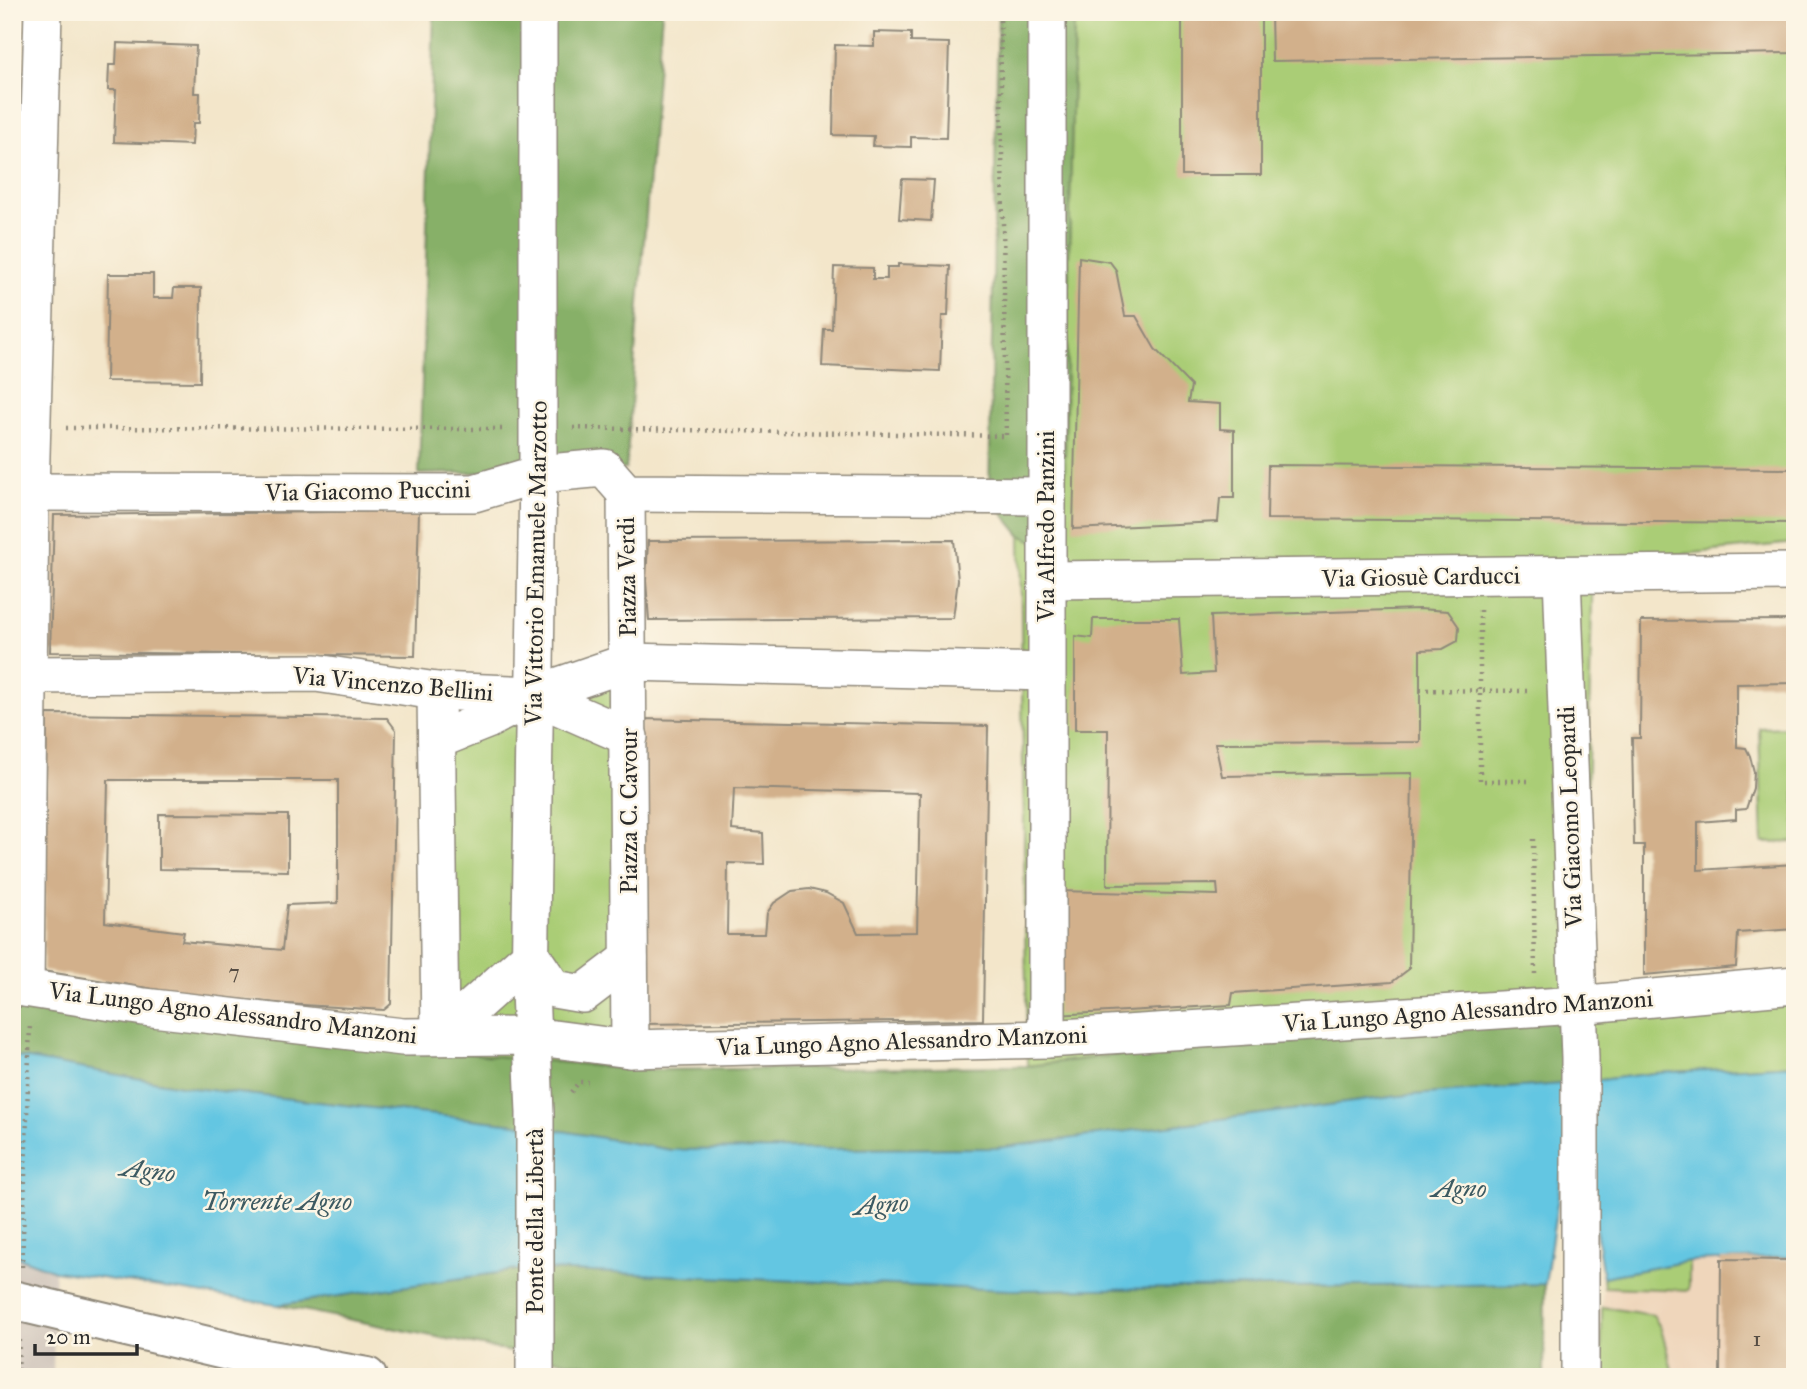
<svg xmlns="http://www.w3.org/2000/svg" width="1807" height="1389" viewBox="0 0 1807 1389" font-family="'IM FELL Great Primer',serif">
  <rect width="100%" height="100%" fill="#fcf5e5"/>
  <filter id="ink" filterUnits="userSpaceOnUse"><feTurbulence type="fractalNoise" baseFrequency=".0143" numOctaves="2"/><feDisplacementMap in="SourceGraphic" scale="14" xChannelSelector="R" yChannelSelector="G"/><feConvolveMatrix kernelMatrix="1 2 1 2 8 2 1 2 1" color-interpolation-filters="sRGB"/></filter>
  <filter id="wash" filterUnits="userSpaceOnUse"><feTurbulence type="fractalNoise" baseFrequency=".00686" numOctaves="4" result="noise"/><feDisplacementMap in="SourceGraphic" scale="28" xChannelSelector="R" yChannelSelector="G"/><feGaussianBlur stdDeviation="1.57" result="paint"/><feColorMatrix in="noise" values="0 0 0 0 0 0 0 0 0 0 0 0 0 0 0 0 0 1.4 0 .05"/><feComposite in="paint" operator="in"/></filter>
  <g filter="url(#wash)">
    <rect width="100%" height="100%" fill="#f3e6ca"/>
    <polygon fill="#efd6bb" points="1721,1259 1795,1260 1795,1377 1601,1377 1603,1277 1689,1261"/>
    <polygon fill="#cdc2b9" points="12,1256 55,1271 53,1377 12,1377"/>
    <g fill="#aacd76" stroke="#6a7c50" stroke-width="2">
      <polygon points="1074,12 1795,12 1795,543 1593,563 1582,997 1795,987 1795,1065 1654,1073 1576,1083 1581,998 1027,1066 1020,535 1063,553"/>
      <polygon points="423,679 637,681 640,1070 435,1050"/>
      <polygon points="1795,727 1795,842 1763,843 1759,728"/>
      <polygon points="1689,1261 1689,1290 1604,1287 1603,1277"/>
      <polygon points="1602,1307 1653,1315 1661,1329 1674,1377 1601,1377"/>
    </g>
    <g fill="#87b067" stroke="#596e49" stroke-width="2">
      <polygon points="434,12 662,12 626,469 419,474"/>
      <polygon points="998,12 1074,12 1063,554 1020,535 989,497"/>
      <polygon points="1582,998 1576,1083 1399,1096 997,1148 671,1150 534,1126 192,1088 12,1056 12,999 435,1050 640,1070 1028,1066"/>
      <polygon points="524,1269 1010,1290 1545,1284 1544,1377 661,1377 517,1353 277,1305"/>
    </g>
    <polygon fill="#64c6e2" stroke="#487886" stroke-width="2" points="12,1056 192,1088 534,1126 671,1150 997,1148 1399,1096 1576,1083 1654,1073 1795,1065 1795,1257 1689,1261 1603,1277 1575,1087 1545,1284 1010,1290 524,1269 277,1305 55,1271 12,1255"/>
    <g id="blocks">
      <g fill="#d2b08b" fill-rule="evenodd">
        <rect x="1182" y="12" width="79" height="163"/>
        <polygon points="1271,12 1795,12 1795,53 1272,61"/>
        <polygon points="874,32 911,33 911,42 949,43 946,138 911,137 911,147 873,146 874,136 833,135 835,45 874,46"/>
        <polygon points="117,43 196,46 194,93 200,93 199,123 193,123 192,145 114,142 116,90 108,90 109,65 116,65"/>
        <polygon points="902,179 934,180 931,221 899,219"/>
        <polygon points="1079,257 1110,262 1116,270 1125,316 1136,316 1155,349 1191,386 1188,402 1220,404 1220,429 1234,430 1234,498 1220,498 1218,522 1073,529"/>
        <polygon points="898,264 950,266 948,316 942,316 940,371 822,366 824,329 832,329 834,267 873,268 873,279 887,279 887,267 898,267"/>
        <polygon points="108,274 153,274 153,298 173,298 174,288 201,288 200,382 106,381"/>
        <polygon points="1268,465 1795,469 1795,523 1267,519"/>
        <polygon points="419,511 415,656 50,652 54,515"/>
        <polygon points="954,540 958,580 953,618 649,620 646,581 648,541"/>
        <polygon points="1419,609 1448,611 1459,627 1458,641 1443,649 1420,650 1420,742 1215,743 1222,776 1412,773 1409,969 1392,982 1233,993 1231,1005 1056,1015 1058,891 1218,895 1217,884 1107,885 1108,730 1075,730 1075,636 1092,638 1093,619 1179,619 1183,675 1214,673 1211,616"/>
        <polygon points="1795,620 1795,683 1737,684 1737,747 1746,748 1750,756 1754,772 1753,788 1746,809 1736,810 1736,819 1698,822 1698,870 1795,864 1795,929 1738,933 1736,967 1644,975 1644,845 1634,845 1632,738 1640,738 1641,621"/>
        <path d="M47,714L387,718L396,730L391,1004L384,1010L287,1004L184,994L43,971ZM108,780H338V903L287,905L282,950L182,941L184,932L105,922Z"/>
        <path d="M640,719L988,726L983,1020L640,1024ZM734,788L920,793L917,932L858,933L844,903L826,893L809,889L792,891L774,903L767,913L765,934H727L728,863L764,864L763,833L732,830Z"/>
        <polygon points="159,814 288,815 288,871 159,869"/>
        <polygon points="1721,1259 1795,1260 1795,1377 1720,1377"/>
      </g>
    </g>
  </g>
  <g filter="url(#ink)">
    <use href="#blocks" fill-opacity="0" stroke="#8f887a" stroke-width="2"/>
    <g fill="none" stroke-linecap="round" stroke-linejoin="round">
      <g stroke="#8f887a" stroke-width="40">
        <g id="minor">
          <polyline points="1047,12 1047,1039"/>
          <polyline points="12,492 474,493 538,474 604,468 626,493 1045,496"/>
          <polyline points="626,493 630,1049"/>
          <polyline points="1562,575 1580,1058 1580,1377"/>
          <polyline points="1048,580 1795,572"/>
          <polyline points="28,675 316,673 436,691 533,695 629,662 1046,672"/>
          <polyline points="436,691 440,1036"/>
          <polyline points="533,695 629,737"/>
          <polyline points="437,740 487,720 533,696"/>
          <polyline points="12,986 144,1007 403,1037 531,1036 630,1049 1047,1039 1577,1005 1795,985"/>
          <polyline points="25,988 30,492 43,12"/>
          <polyline points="440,1036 531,955 554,989 583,994 629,959"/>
          <polyline points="535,1377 535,1113 530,990 538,474 538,12"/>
        </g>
      </g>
      <g stroke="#8f887a" stroke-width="42">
        <polyline id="major" points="12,1300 254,1357 367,1377"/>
      </g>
      <g stroke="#8f887a" stroke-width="4.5" stroke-dasharray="2 5" stroke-linecap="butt">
        <polyline points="66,428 505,429"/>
        <polyline points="573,428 1006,436 1000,12"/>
        <polyline points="1480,610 1480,781 1533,781"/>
        <polyline points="1420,690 1531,691"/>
        <polyline points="1533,839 1535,974"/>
        <polyline points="571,1092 579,1082 588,1082"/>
        <polyline points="22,1267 30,1024"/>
        <polyline points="18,1377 19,1339"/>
      </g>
      <use href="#minor" stroke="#fff" stroke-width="37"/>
      <use href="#major" stroke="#fff" stroke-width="38"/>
    </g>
  </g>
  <g text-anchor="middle" stroke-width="5" stroke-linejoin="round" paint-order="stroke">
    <g font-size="21" fill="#554c43">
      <text x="234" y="979">7</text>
      <text x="1757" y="1346">1</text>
    </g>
    <g font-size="24" fill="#2b2b2b" stroke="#fcf5e5">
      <text transform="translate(368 491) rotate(-1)" y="8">Via Giacomo Puccini</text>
      <text transform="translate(1046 526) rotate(-90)" y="8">Via Alfredo Panzini</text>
      <text transform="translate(536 563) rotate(-89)" y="8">Via Vittorio Emanuele Marzotto</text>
      <text transform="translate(627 577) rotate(-91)" y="8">Piazza Verdi</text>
      <text transform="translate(1421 577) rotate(-1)" y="8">Via Giosuè Carducci</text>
      <text transform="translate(393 684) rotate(5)" y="8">Via Vincenzo Bellini</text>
      <text transform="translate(629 811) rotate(-90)" y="8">Piazza C. Cavour</text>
      <text transform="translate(1570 817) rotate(-92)" y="8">Via Giacomo Leopardi</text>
      <text transform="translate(1468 1011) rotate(-4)" y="8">Via Lungo Agno Alessandro Manzoni</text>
      <text transform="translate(233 1013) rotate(7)" y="8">Via Lungo Agno Alessandro Manzoni</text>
      <text transform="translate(902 1041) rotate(-2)" y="8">Via Lungo Agno Alessandro Manzoni</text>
      <text transform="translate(535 1221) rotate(-90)" y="8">Ponte della Libertà</text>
    </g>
    <g font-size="26" font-style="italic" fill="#3c5a62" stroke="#fcf5e5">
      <text transform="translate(148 1170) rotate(7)" y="9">Agno</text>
      <text x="1459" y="1197">Agno</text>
      <text x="277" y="1210">Torrente Agno</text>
      <text transform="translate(881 1204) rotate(-4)" y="9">Agno</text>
    </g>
  </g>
  <rect width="1807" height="1389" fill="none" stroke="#fcf5e5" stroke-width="42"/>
  <path d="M35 1344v10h102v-10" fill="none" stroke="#2b2b2b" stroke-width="3.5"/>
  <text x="46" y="1344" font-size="21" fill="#2b2b2b" stroke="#fcf5e5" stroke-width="5" paint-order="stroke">20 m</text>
</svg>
